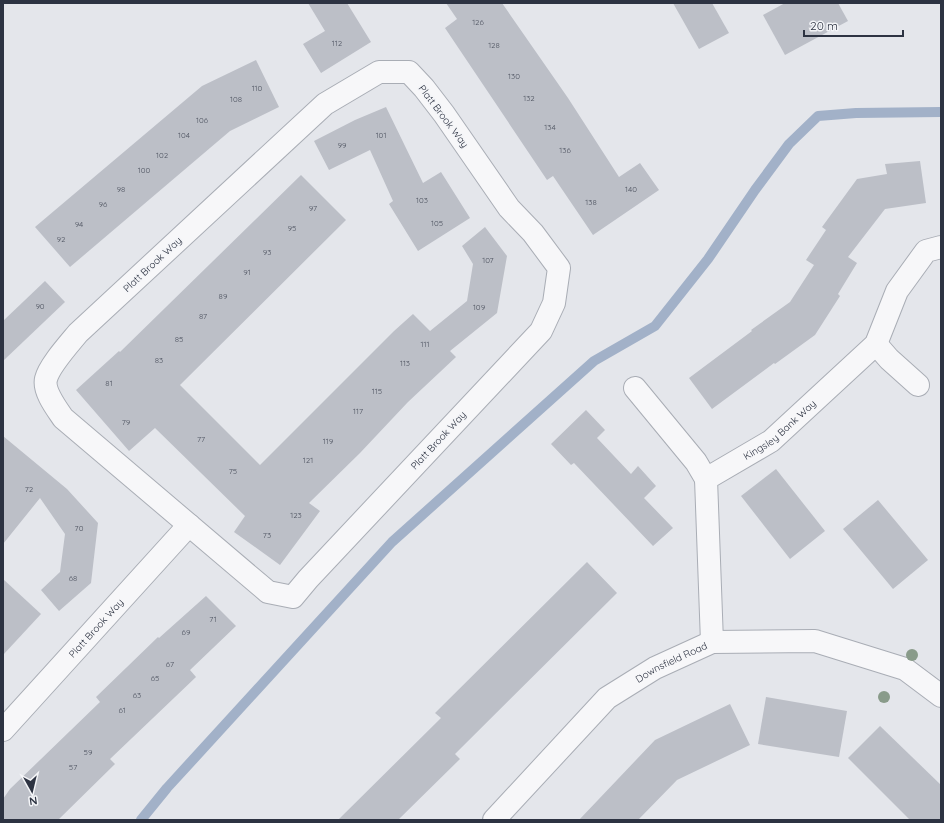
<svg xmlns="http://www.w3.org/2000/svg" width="944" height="823" viewBox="0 0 944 823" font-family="Quicksand,sans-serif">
  <rect width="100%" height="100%" fill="#e4e6eb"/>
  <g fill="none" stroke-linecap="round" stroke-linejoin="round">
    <polyline stroke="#a2b1c8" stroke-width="10" points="141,820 167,788 392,542 594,361 655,326 708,259 755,190 789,144 818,116 856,113 941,112"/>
  </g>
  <g fill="#bcbfc7">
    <polygon points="308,3 347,3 371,42 321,73 303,44 325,31"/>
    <polygon points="446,3 502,3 568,98 619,177 640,163 659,190 593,235 553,176 547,180 445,28 457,19"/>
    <polygon points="673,3 712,3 729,33 699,49"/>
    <polygon points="785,3 838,3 848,21 785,55 763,15"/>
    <polygon points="256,60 279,107 230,131 70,267 35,227 202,86"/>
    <polygon points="386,107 423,183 441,172 470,218 418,251 389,204 393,201 370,150 329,170 314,141 355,120"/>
    <polygon points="920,161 926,203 885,209 848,257 857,263 838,294 840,296 815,335 775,364 774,363 712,409 689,378 752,331 751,330 790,302 814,265 806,260 826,230 822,227 857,179 887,174 885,164"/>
    <polygon points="301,175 346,220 180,385 260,465 394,331 413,314 430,331 467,301 473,264 462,246 485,227 507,256 497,313 450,351 456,357 408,402 360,453 309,503 320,511 280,565 234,532 245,516 155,428 129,451 76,390 119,351 120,352"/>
    <polygon points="45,281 65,302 3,361 3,321"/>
    <polygon points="586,410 605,430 597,438 631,474 638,466 656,486 644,498 673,528 653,546 574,463 571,465 551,444"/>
    <polygon points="3,436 67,489 98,523 91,583 59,611 41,590 60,572 65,534 40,498 3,544"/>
    <polygon points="776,469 825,531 790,559 741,496"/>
    <polygon points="878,500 928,560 893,589 843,529"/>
    <polygon points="587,562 617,593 455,754 460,759 398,820 338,820 441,718 435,713"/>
    <polygon points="3,579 41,614 3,655"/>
    <polygon points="206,596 236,626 190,670 196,677 110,759 115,764 58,820 3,820 3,799 10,789 100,702 96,697 158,637 159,638"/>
    <polygon points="766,697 847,711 839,757 758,744"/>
    <polygon points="730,704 750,745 677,780 638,820 579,820 655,740"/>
    <polygon points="880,726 941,785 941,820 910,820 848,758"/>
  </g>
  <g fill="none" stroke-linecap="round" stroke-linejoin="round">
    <g stroke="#a9adb5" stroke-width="24">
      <g id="minor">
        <path d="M379,72H409L424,88L444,114L509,208L533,233L559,268L554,303L541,331L308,579L293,597L268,592L63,418C57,409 43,391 46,379C49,366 69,344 78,333L325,104Z"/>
        <polyline points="876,344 889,359 918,385"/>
        <polyline points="635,388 696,462 706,479"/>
        <path id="s1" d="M712,642L706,479L771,441L876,344L897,291L926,251L941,247"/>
        <path id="s2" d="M3,730L189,525"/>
        <path id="s3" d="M494,820L607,698L655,668L712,642L815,641L905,669L941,696"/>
      </g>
    </g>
    <use href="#minor" stroke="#f7f7f9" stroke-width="22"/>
  </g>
  <g fill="#899b8a">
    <circle cx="912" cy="655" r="6"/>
    <circle cx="884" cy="697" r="6"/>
  </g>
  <g text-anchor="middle" stroke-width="3" stroke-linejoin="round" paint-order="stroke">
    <g font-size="8" fill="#515663">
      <text x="478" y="25">126</text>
      <text x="337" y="46">112</text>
      <text x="494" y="48">128</text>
      <text x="514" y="79">130</text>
      <text x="257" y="91">110</text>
      <text x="529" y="101">132</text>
      <text x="236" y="102">108</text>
      <text x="202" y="123">106</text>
      <text x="550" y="130">134</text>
      <text x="184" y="138">104</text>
      <text x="381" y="138">101</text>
      <text x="342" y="148">99</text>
      <text x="565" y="153">136</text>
      <text x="162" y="158">102</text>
      <text x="144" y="173">100</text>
      <text x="121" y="192">98</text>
      <text x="631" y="192">140</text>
      <text x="422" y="203">103</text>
      <text x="591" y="205">138</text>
      <text x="103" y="207">96</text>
      <text x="313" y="211">97</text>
      <text x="437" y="226">105</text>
      <text x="79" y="227">94</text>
      <text x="292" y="231">95</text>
      <text x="61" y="242">92</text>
      <text x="267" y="255">93</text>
      <text x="488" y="263">107</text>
      <text x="247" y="275">91</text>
      <text x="223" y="299">89</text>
      <text x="40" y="309">90</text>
      <text x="479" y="310">109</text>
      <text x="203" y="319">87</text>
      <text x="179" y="342">85</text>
      <text x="425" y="347">111</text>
      <text x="159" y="363">83</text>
      <text x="405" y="366">113</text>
      <text x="109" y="386">81</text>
      <text x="377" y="394">115</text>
      <text x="358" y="414">117</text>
      <text x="126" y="425">79</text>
      <text x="201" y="442">77</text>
      <text x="328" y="444">119</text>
      <text x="308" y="463">121</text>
      <text x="233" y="474">75</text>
      <text x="29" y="492">72</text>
      <text x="296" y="518">123</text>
      <text x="79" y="531">70</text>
      <text x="267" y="538">73</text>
      <text x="73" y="581">68</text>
      <text x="213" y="622">71</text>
      <text x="186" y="635">69</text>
      <text x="170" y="667">67</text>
      <text x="155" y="681">65</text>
      <text x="137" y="698">63</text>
      <text x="122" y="713">61</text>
      <text x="88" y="755">59</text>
      <text x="73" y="770">57</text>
    </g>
    <g font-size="10" fill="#2d3342" stroke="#f4f5f8">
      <text transform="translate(444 116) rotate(53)" y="4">Platt Brook Way</text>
      <text transform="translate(152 264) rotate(-43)" y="4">Platt Brook Way</text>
      <text dy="4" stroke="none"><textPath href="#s1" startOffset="252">Kingsley Bank Way</textPath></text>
      <text transform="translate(438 440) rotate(-47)" y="4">Platt Brook Way</text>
      <text dy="4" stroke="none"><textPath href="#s2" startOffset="138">Platt Brook Way</textPath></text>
      <text dy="4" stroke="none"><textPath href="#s3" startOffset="240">Downsfield Road</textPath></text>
    </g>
  </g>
  <rect width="944" height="823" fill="none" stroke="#2d3342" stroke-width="8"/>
  <g transform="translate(32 791) rotate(172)" stroke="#f4f5f8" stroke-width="3" paint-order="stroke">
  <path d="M0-3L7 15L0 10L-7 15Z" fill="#2d3342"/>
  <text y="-6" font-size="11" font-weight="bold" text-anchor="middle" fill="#2d3342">N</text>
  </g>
  <path d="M804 30v6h99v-6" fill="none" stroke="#2d3342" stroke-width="2"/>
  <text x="810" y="30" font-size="12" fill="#2d3342" stroke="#f4f5f8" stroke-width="3" paint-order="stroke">20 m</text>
</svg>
